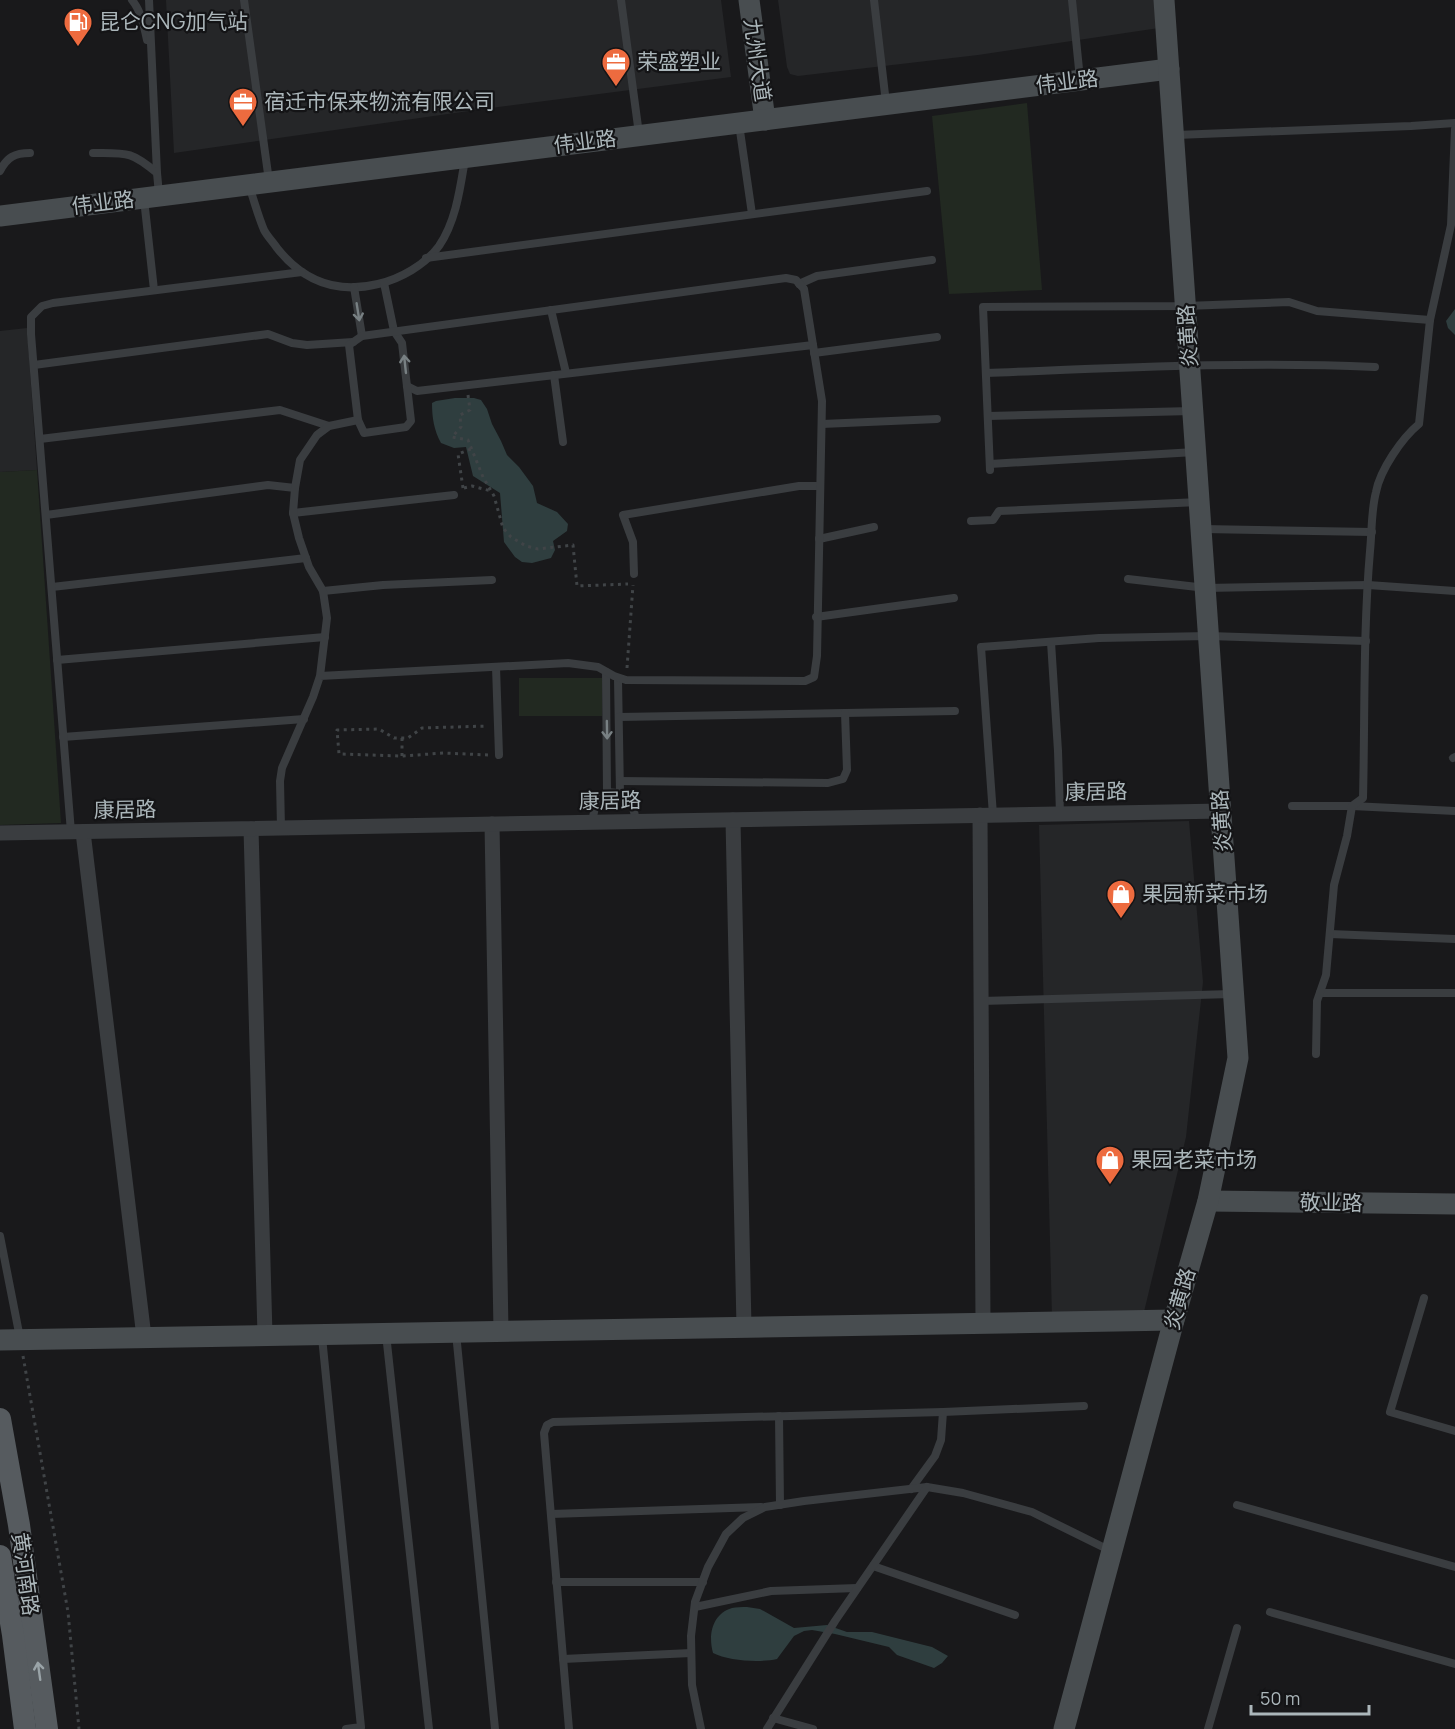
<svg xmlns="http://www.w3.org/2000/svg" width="1455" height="1729" viewBox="0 0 1455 1729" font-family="Manrope,'Noto Sans SC',sans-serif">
  <rect width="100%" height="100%" fill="#19191b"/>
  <g fill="#252628">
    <polygon points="166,0 721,0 731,77 483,109 174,153"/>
    <polygon points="778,0 1158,0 1159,28 978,55 798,76 790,74 787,67"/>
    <polygon points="27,328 37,470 0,472 0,331"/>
    <polygon points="1189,821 1203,982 1186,1137 1143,1316 1052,1317 1039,825"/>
  </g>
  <g fill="#222921">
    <polygon points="1027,103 1042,290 949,294 932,116"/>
    <polygon points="37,470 61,823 0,825 0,472"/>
    <rect x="519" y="678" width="83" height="38"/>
  </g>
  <g fill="#2f3e3f">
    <polygon points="1455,309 1455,335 1448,328 1446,321"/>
    <path d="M455,398H474L481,400L487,409L492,424L501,441L507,455L519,467L533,486L537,503L557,512L568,524L567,531L553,541L555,550L551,558L532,563L522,562L515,557L504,542L500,493L473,476L466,447L454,448L441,443C434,430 432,418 432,403L436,401Z"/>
    <path d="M747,1607L760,1609L794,1628L827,1625L847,1632H872L932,1647L948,1656L942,1663L934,1668L897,1655L889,1647L835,1634L812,1630L804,1631L794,1636L777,1659C760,1663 728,1661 713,1653C708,1635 712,1614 732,1608C736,1607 742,1607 747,1607Z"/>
  </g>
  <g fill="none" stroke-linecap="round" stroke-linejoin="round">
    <g stroke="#404447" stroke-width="3" stroke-dasharray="3 4.5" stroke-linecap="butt">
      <polyline points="468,395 470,410 460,415 461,427 452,437 468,440 483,477 494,496 503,528 511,537 526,546 538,549 573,545 577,586 628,584"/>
      <polyline points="463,488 458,454 471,449"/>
      <polyline points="464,488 472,486 491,491"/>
      <polyline points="627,668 633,585"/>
      <polyline points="488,755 444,753 402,756 339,754 337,730 379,729 394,738 408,738 422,728 488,726"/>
      <polyline points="402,756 402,738"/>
      <polyline points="23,1356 68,1612 79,1729"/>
    </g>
    <g stroke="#3a3d40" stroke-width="8">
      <path d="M132,0C141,11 144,26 147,40"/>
      <polyline points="149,0 157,173"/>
      <polyline points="244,0 269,181"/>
      <polyline points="621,0 639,134"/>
      <polyline points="874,0 886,103"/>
      <polyline points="1072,0 1080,79"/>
      <polyline points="739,124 752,214"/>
      <polyline points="1176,135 1411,126 1455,123"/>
      <path d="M93,153C127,153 131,151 157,173L159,194"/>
      <path d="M0,171C7,157 15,153 30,153"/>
      <path d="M249,186C254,200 258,216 264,230C267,236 273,242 277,248C303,281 337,294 378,284C400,279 425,265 439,246C456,221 460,189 465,159"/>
      <polyline points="144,199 154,290"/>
      <polyline points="426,258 927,191"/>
      <polyline points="799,284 817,276 932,260"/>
      <polyline points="354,287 362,336"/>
      <polyline points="551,310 566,373"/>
      <polyline points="814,353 937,337"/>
      <polyline points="34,365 268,334 292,343 307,345 353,342"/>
      <path d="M986,373C1116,368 1245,361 1375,367"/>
      <polyline points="554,375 563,442"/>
      <polyline points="407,386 417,391 813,345"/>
      <polyline points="988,416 1192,411"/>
      <polyline points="358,420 364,433 406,427 411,421 402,343 394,331 384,283"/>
      <polyline points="822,424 937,419"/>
      <polyline points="40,439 280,410 329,426"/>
      <polyline points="990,464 1195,452"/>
      <polyline points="990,470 983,307 1186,306 1289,302 1317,311 1430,320"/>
      <polyline points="293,513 454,495"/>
      <polyline points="46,515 268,485 295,488"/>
      <polyline points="971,521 993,520 999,511 1199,502"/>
      <polyline points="1203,529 1372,532"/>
      <polyline points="819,539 874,527"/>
      <polyline points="634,574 633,542 623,515 799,486 820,486"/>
      <polyline points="1128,579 1206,588 1368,585 1455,591"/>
      <polyline points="52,587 306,558"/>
      <polyline points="323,591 383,585 492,580"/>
      <polyline points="817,617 816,617 954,598"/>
      <polyline points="1051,642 1058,751 1060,814"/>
      <polyline points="57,660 325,637"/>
      <polyline points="496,667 499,755"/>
      <polyline points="606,672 607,792"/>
      <polyline points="618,679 620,793"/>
      <polyline points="619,717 955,711"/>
      <polyline points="63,737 304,719"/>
      <polyline points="1453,758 1455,757"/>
      <polyline points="620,781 828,783 843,779 847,770 845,713"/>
      <polyline points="1292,806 1352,806 1455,811"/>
      <polyline points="993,815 981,647 1099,638 1209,636 1366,641"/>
      <path d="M592,822L596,802L607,792C631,793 632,800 636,821"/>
      <polyline points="281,828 280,781 282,768 313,697 320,676 327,618 323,591 309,567 299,538 293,513 295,488 300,460 317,435 329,426 358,420 349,345 362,336 786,278 796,280 804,289 822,401 817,656 814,677 805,681 626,680 614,676 598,667 568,663 320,676"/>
      <polyline points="71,832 31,334 31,317 42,306 53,303 302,272"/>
      <polyline points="1330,934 1455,939"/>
      <polyline points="1320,993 1455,993"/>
      <polyline points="981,1001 1232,994"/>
      <path d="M1316,1054L1317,1001L1326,975L1334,885L1347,836L1352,806L1363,798C1365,716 1363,633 1370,551C1372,532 1371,511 1376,492C1380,470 1402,438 1419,424L1430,320L1451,225L1455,129"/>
      <polyline points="0,1236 20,1338"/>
      <polyline points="1424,1298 1390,1412 1455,1431"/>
      <polyline points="456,1333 495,1729"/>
      <polyline points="386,1334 429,1729"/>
      <polyline points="322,1337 361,1727 346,1729"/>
      <polyline points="779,1416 780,1505"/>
      <polyline points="911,1489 935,1456 941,1440 943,1412"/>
      <polyline points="1237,1505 1455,1567"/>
      <polyline points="551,1514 761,1507"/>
      <polyline points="873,1566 1015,1615"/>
      <polyline points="556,1582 703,1582"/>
      <polyline points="695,1607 771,1591 857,1588"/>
      <polyline points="1270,1612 1455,1664"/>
      <polyline points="563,1659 691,1653"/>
      <polyline points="773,1718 813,1729"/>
      <polyline points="569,1729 544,1433 547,1425 553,1422 943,1412 1084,1406"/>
      <polyline points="701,1729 692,1685 691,1636 695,1602 708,1567 726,1534 743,1518 765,1507 804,1501 927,1487 963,1493 1032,1512 1111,1551"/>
      <polyline points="767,1729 835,1621 927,1487"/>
      <polyline points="1208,1729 1237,1628"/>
    </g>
    <g stroke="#3a3d40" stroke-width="15">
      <polyline points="980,815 983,1323"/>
      <polyline points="733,820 744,1327"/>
      <polyline points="492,824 501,1331"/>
      <polyline points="251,829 265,1335"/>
      <polyline points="83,832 144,1337"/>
      <polyline points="0,833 1222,811"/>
    </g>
    <g stroke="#484d50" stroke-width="21">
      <polyline points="749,0 765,120"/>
      <polyline points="0,216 1169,69"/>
      <polyline points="1208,1201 1455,1204"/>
      <polyline points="0,1340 1174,1320"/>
      <polyline points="1064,1729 1174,1320 1208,1201 1238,1058 1164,0"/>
    </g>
    <g stroke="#565b5f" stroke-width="22">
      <polyline points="0,1419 19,1525 47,1729"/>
      <polyline points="0,1556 13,1635 25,1729"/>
    </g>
  </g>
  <defs><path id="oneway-shaft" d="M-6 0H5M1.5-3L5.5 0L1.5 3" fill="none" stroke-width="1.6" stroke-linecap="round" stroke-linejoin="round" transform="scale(1.5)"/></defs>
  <g stroke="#788083">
    <use href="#oneway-shaft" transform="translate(358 312) rotate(81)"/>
    <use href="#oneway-shaft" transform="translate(405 364) rotate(-96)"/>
    <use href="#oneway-shaft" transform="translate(607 730) rotate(89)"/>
  </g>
  <use stroke="#9aa4a8" href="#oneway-shaft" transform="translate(39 1671) rotate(-98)"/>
  <defs>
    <g id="fuel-pin" transform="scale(1.5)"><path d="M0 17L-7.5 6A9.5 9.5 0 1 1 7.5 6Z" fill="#ed6b3f" stroke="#141416"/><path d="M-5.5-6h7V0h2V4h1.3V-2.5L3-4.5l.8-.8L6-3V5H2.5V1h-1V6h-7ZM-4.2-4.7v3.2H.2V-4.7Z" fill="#fff"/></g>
    <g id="office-pin" transform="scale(1.5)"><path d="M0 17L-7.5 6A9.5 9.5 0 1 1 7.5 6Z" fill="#ed6b3f" stroke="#141416"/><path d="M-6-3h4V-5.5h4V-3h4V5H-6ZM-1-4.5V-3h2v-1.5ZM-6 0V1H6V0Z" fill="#fff"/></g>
    <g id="shop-pin" transform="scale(1.5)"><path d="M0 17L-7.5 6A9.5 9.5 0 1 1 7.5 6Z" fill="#ed6b3f" stroke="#141416"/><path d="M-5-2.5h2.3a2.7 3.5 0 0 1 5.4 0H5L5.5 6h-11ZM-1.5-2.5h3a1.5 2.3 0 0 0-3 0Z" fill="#fff"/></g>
  </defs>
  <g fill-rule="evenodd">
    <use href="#fuel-pin" x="78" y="22"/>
    <use href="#office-pin" x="616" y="62"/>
    <use href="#office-pin" x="243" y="102"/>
    <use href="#shop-pin" x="1121" y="894"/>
    <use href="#shop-pin" x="1110" y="1160"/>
  </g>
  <g text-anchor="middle" stroke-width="4.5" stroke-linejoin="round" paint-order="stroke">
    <g font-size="21" fill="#abb6ba" stroke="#141416" text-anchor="start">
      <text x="99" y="29">昆仑CNG加气站</text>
      <text x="637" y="69">荣盛塑业</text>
      <text x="264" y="109">宿迁市保来物流有限公司</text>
      <text x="1142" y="901">果园新菜市场</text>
      <text x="1131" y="1167">果园老菜市场</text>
    </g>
    <g font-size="21" fill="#abb6ba" stroke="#141416">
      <text transform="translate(757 60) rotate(82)" y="7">九州大道</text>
      <text transform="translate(1067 82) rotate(-7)" y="7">伟业路</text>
      <text transform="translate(585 142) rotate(-7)" y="7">伟业路</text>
      <text transform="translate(103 203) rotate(-7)" y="7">伟业路</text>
      <text transform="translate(1188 336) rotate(-94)" y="7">炎黄路</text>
      <text transform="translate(1096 792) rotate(-1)" y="7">康居路</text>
      <text transform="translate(610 801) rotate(-1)" y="7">康居路</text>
      <text transform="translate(125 810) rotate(-1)" y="7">康居路</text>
      <text transform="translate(1222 821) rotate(-94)" y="7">炎黄路</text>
      <text transform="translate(1331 1203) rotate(1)" y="7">敬业路</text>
      <text transform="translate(1180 1299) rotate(-74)" y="7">炎黄路</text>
      <text transform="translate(25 1574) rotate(82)" y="7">黄河南路</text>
    </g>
  </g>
  <path d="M1251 1705v9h118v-9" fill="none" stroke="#abb6ba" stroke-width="3"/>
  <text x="1260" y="1705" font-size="18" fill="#abb6ba" stroke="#141416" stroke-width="4.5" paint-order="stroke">50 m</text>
</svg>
